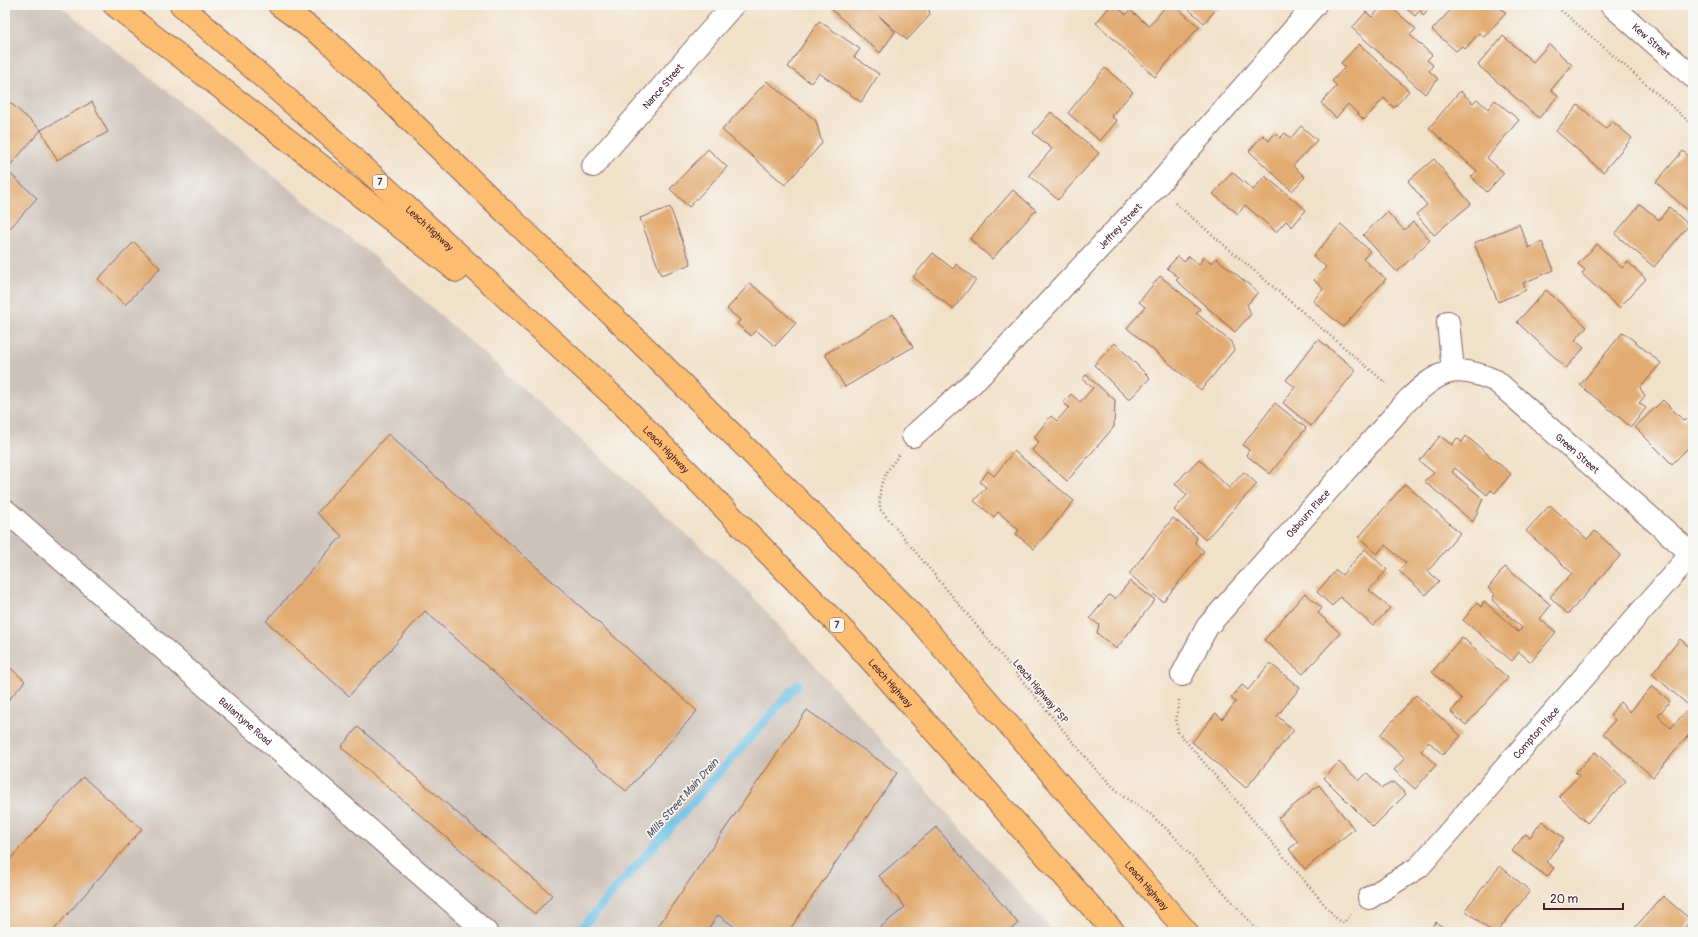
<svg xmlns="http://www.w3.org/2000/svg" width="1698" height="937" viewBox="0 0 1698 937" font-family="Pangolin,sans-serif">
  <rect width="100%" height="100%" fill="#f6f6f2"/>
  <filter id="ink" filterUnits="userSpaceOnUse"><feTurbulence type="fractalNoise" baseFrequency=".025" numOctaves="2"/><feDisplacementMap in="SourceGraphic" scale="8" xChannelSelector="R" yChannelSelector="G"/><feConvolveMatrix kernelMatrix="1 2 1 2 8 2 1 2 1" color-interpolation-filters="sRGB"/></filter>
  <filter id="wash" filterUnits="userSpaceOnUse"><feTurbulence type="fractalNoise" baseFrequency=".012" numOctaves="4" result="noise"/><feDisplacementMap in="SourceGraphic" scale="16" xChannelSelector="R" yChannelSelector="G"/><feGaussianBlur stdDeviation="0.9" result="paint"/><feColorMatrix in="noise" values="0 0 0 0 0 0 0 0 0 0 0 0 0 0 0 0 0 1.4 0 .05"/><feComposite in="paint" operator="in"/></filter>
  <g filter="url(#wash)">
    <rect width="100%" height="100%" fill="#f2e1c9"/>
    <polygon fill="#cdc2b9" points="5,5 59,5 374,256 737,579 1054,932 5,932"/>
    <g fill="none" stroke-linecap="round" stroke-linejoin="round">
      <polyline stroke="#69c1e6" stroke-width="8" points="582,927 798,684"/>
    </g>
    <g id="blocks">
      <g fill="#e2ab71">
        <polygon points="836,5 928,5 930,15 907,40 879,16 895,32 880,53 832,10"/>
        <polygon points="1111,5 1115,5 1126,15 1130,10 1149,26 1167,5 1174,5 1199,27 1155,77 1096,23"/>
        <polygon points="1184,5 1220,5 1204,23"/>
        <polygon points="1383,5 1389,5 1416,29 1410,35 1432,55 1427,60 1433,65 1429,71 1438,79 1425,94 1352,28 1366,12 1372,17"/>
        <polygon points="1402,5 1434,5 1423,16 1420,10 1415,16"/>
        <polygon points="1455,5 1497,5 1506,13 1484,37 1479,33 1465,49 1462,46 1456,51 1432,30"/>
        <polygon points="819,21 860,49 854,57 879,74 861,102 819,73 811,83 788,67"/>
        <polygon points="1503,36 1533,62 1549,44 1572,65 1551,90 1558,96 1539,118 1478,65"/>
        <polygon points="1359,44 1409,91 1394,108 1384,98 1364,120 1348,104 1336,118 1321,103 1337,86 1332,81 1345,67 1341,63"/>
        <polygon points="1105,68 1133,92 1111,116 1117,121 1100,141 1068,113"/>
        <polygon points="767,81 816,121 822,143 785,185 722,130"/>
        <polygon points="1460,91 1473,103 1477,99 1488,109 1495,100 1519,120 1487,158 1504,173 1487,192 1471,177 1477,171 1429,128"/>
        <polygon points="5,98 41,130 6,170 37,198 5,234"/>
        <polygon points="92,102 108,132 57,160 41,130"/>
        <polygon points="1578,105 1606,129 1612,121 1632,138 1603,172 1556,131"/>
        <polygon points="1051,112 1099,153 1058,200 1029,175 1052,149 1033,133"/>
        <polygon points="1301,126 1317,140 1293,166 1305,177 1292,191 1249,151 1263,135 1269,141 1275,133 1280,138 1285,133 1291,138"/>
        <polygon points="708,149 727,167 689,207 670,189"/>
        <polygon points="1683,151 1693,160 1693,215 1656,182"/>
        <polygon points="1434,159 1471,204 1434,235 1416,214 1427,205 1408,181"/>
        <polygon points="1232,172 1253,190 1265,176 1306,210 1292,227 1286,221 1276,232 1245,205 1238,214 1213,194"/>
        <polygon points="1013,190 1036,210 992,259 970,239"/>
        <polygon points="1640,204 1659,220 1669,207 1689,225 1654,267 1615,234"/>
        <polygon points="670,207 691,264 661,275 640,218"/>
        <polygon points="1387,212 1404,230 1413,222 1430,240 1397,272 1363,235"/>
        <polygon points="1341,224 1370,251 1363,259 1386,279 1343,327 1313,301 1323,289 1314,280 1326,267 1313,256"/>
        <polygon points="1519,224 1529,248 1542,242 1554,270 1523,283 1526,290 1498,302 1474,243"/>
        <polygon points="134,242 160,268 125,305 98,279"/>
        <polygon points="1597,244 1622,268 1628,262 1646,279 1619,308 1582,274 1585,270 1578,264"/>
        <polygon points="933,253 953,269 956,264 976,280 953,309 913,277"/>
        <polygon points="1178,256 1184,262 1189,256 1199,265 1203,257 1212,263 1216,258 1258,292 1247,305 1251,314 1235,332 1176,280 1179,278 1167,268"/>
        <polygon points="1160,276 1200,309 1196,313 1231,342 1234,350 1201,390 1127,328 1145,307 1139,302"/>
        <polygon points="750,283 796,323 775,346 756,330 751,336 737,324 740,320 727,309"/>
        <polygon points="1546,290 1587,327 1575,340 1584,348 1566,368 1517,322"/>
        <polygon points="893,314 913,347 845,387 825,354"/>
        <polygon points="1623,332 1661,363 1640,388 1645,396 1639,403 1646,408 1631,427 1580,385"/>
        <polygon points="1318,339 1356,370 1311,426 1283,403 1295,387 1286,380"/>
        <polygon points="1115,343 1150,378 1129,400 1094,365"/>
        <polygon points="1086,375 1115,400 1114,427 1067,481 1032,450 1039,442 1034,437 1051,416 1057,421 1069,407 1063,403 1071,394 1080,402 1093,388 1082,379"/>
        <polygon points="1663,400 1684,421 1693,412 1693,443 1672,464 1635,427"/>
        <polygon points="1275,403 1306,428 1270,474 1246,455 1249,450 1243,445"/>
        <polygon points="388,434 697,711 626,791 425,611 349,696 266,621 342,536 317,513"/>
        <polygon points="1440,436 1452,445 1457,438 1462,442 1466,436 1511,474 1495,493 1491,490 1487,495 1455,468 1452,472 1483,499 1473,522 1424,481 1434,473 1419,461"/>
        <polygon points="1014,451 1074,501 1034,549 1016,534 1019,530 998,512 994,517 974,501 986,487 980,482 988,471 994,476"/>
        <polygon points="1199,459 1229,488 1244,472 1257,484 1205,540 1174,510 1187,495 1175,484"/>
        <polygon points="1405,484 1460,533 1428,571 1439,581 1426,595 1399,571 1406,563 1385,545 1377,554 1359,537"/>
        <polygon points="1550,505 1587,539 1595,531 1621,555 1568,614 1550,597 1572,573 1526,531"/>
        <polygon points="1173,518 1197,537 1195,543 1204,551 1163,602 1129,574"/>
        <polygon points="1365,549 1387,570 1369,590 1390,608 1373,626 1340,597 1332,606 1317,592 1336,570 1342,575"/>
        <polygon points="1505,567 1551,605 1540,619 1556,632 1531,662 1519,652 1512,661 1463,620 1477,603 1481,607 1484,601 1518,632 1522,628 1492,600 1495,594 1488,588"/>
        <polygon points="1130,581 1155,600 1116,649 1097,633 1099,625 1090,618 1109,595 1115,599"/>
        <polygon points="1305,593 1322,608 1318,613 1340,633 1303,674 1264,640"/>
        <polygon points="1462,637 1508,678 1466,725 1451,712 1462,699 1432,672"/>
        <polygon points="1680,639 1693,650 1693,709 1652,674"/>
        <polygon points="5,663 25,681 5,704"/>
        <polygon points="1270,663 1300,688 1277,716 1294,730 1246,788 1192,742 1216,713 1222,719 1236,702 1231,698 1242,685 1248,690"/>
        <polygon points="1652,686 1670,701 1658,716 1671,728 1686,711 1693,717 1693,730 1653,777 1603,734 1615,720 1610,715 1620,702 1630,712"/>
        <polygon points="1416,695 1461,736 1443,755 1429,742 1421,751 1436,765 1415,789 1394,770 1405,758 1380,735"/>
        <polygon points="807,710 897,773 788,932 742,932 718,915 706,932 654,932"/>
        <polygon points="358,727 552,895 535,914 341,747"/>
        <polygon points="1595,752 1626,781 1587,823 1559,796 1579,776 1575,772"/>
        <polygon points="1339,762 1359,781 1367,773 1382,788 1393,782 1406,794 1373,827 1324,778"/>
        <polygon points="83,777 142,829 52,932 5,932 5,865"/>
        <polygon points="1319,785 1354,829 1305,869 1289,849 1298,842 1278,818"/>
        <polygon points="1542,821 1564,838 1546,862 1554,868 1547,877 1512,851 1525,834 1530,837"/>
        <polygon points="936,827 1018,923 1008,932 875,932 905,907 879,876"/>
        <polygon points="1500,866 1530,891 1497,932 1492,932 1465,910"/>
        <polygon points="1663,896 1691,920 1681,932 1631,932"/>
        <polygon points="1436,922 1449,932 1428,932"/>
      </g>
    </g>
  </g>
  <g filter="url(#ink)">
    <use href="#blocks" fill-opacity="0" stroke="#856362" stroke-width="1"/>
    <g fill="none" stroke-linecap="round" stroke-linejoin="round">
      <g stroke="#856362" stroke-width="24">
        <g id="minor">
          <path id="s1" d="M1611,5L1693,77"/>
          <path id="s2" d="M593,166L733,5"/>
          <polyline points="1448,322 1453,370"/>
          <path id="s3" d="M913,436L978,378L1156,187L1315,5"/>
          <path id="s4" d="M5,510L486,932"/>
          <path id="s5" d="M1182,675L1207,627L1407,401C1438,371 1454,362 1496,381L1693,555"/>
          <path id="s6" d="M1369,898L1419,867L1691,554"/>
        </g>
      </g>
      <g stroke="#856362" stroke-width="24">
        <g id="motorway">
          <polyline points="114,5 457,271"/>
          <path id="s7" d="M181,5L334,140L623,405L848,635L1114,932"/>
          <path id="s8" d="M279,5L328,41L654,356L916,617L1187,932"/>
        </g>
      </g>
      <g stroke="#856362" stroke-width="2.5" stroke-dasharray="1 3" stroke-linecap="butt">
        <polyline points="1555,5 1693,125"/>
        <polyline points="1175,203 1388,385"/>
        <path d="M899,455C884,475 878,483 880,509L1097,771L1124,797L1149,813L1172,834L1259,932"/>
        <polyline points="1179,700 1176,722 1178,732 1336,918 1343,923 1351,915"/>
      </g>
      <use href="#minor" stroke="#fff" stroke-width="22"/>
      <use href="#motorway" stroke="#fcbd6f" stroke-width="22"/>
    </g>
  </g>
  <g text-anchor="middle" stroke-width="3.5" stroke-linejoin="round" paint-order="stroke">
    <g fill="#f6f6f2" stroke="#7e6067" stroke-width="1">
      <rect x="373" y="175" width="14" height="14" rx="3"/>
      <rect x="830" y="618" width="14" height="14" rx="3"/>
    </g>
    <g font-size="9" font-weight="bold" fill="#4a1f2b">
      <text x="380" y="185">7</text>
      <text x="837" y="628">7</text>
    </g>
    <g font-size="10" fill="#4a1f2b" stroke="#f6f6f2">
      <text dy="4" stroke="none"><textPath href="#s1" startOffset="54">Kew Street</textPath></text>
      <text dy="4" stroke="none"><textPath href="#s2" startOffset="106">Nance Street</textPath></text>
      <text dy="4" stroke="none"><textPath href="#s3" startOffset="295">Jeffrey Street</textPath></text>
      <text dy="4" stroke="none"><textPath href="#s7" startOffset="334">Leach Highway</textPath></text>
      <text dy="4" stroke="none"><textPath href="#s7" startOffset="658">Leach Highway</textPath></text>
      <text dy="4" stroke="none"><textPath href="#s5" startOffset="565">Green Street</textPath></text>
      <text dy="4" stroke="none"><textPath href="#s5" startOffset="206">Osbourn Place</textPath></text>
      <text dy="4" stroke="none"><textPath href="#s7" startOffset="982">Leach Highway</textPath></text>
      <text transform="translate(1041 691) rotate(50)" y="4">Leach Highway PSP</text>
      <text dy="4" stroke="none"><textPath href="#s4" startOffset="320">Ballantyne Road</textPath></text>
      <text dy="4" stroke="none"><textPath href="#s6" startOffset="237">Compton Place</textPath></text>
      <text dy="4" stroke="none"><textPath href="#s8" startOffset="1238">Leach Highway</textPath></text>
    </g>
    <g font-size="11" font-style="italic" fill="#535063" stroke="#f6f6f2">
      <text transform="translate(682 798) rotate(-48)" y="4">Mills Street Main Drain</text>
    </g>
  </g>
  <rect width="1698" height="937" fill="none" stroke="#f6f6f2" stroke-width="20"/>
  <path d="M1544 903v6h79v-6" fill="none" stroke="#4a1f2b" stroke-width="2"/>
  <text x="1550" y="903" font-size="12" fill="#4a1f2b" stroke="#f6f6f2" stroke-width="3" paint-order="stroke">20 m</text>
</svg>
